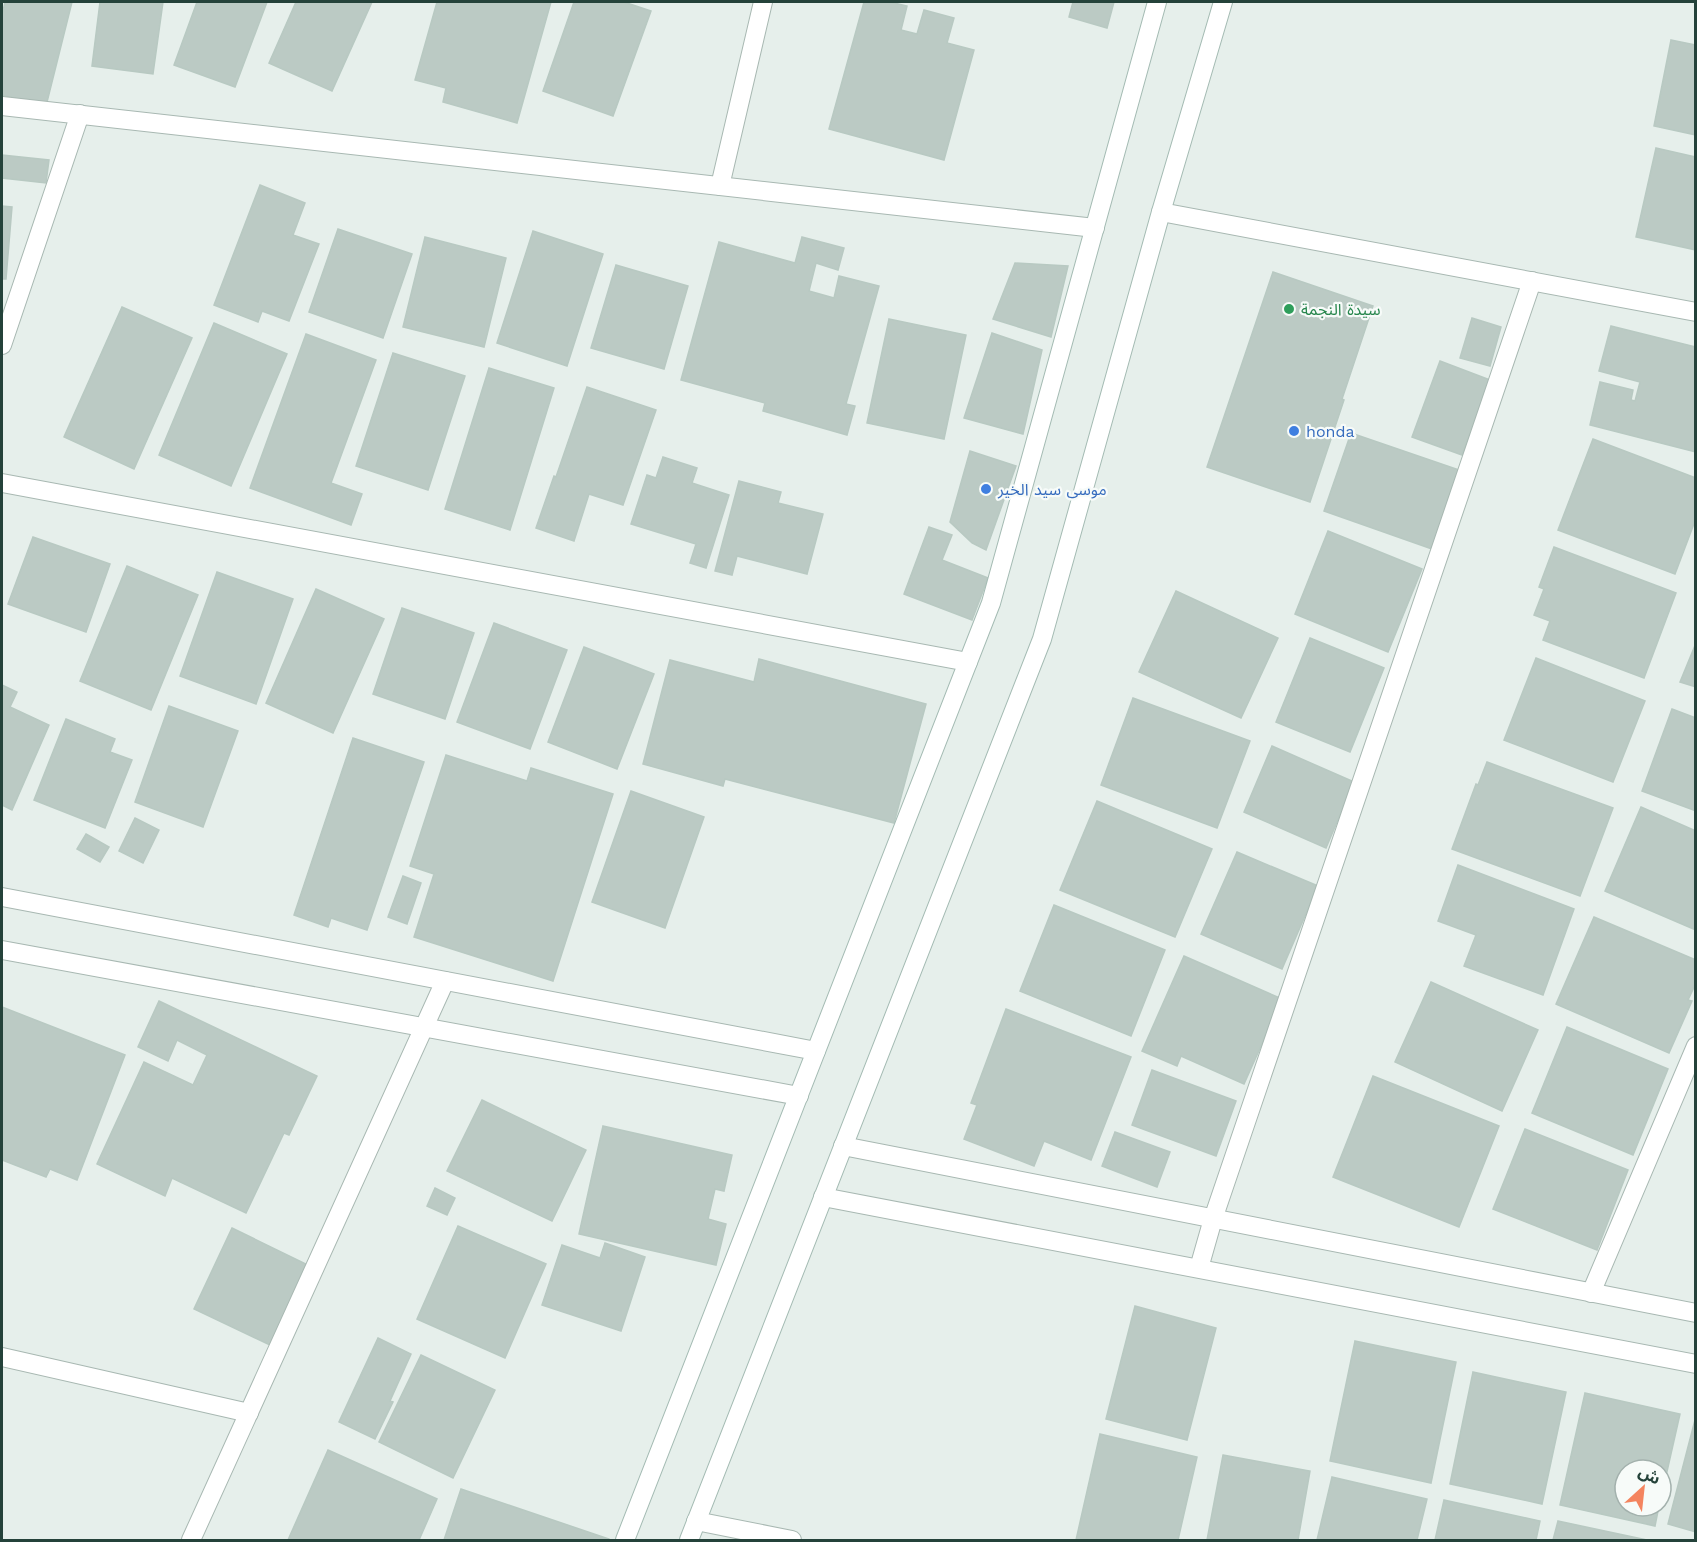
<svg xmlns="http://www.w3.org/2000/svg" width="1697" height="1542" viewBox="0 0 1697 1542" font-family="'Work Sans','Noto Sans Arabic',sans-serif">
  <rect width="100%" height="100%" fill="#e6efeb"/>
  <g fill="#bbcac4" stroke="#b8c9c2" stroke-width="1.5">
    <polygon points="5,2 72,2 46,106 2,95 2,15"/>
    <polygon points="100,2 163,2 153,74 92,66"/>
    <polygon points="197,2 267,2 235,87 174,65"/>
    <polygon points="296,2 372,2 332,91 269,63"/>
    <polygon points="437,2 551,2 517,123 443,102 446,88 415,80"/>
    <polygon points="574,2 624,2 651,11 613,116 543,91"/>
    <polygon points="864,2 890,2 907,6 901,30 917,34 924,10 954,18 947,43 974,50 944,160 829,129"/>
    <polygon points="1073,2 1114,2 1107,28 1069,17"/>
    <polygon points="1671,40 1696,45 1696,135 1654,126"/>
    <polygon points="1656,148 1696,157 1696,250 1636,237"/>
    <polygon points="2,155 49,160 46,183 2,178"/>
    <polygon points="260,185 305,203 293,235 319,244 289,321 262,311 258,322 214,305"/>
    <polygon points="2,206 12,207 6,279 2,279"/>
    <polygon points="338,229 412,254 383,338 309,312"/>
    <polygon points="533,231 603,254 567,366 497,343"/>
    <polygon points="425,237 506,258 484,347 403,327"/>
    <polygon points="802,237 844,248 838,270 816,263 809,291 834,298 839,276 879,286 846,404 855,406 847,435 763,411 765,403 681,380 719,242 795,263"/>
    <polygon points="1015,263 1068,266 1051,337 993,319"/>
    <polygon points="616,265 688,286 664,369 591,348"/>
    <polygon points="1273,272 1373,306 1342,399 1344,400 1310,502 1207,467"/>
    <polygon points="122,307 192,338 134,469 64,437"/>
    <polygon points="1472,318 1501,327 1490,366 1460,358"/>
    <polygon points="889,319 966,335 944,439 867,423"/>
    <polygon points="214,323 287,354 231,486 159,455"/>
    <polygon points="1611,326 1696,347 1696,452 1590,425 1600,382 1633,390 1631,400 1635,401 1640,382 1599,371"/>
    <polygon points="992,333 1042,350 1023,434 964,418"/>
    <polygon points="306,334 376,360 331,483 362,494 351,525 250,488"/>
    <polygon points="393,353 465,376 428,490 356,466"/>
    <polygon points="1440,361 1490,380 1462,455 1412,437"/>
    <polygon points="489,368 554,388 510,530 445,509"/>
    <polygon points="587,387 656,410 623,505 589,494 574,541 536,528 554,476 556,477"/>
    <polygon points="1351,433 1459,470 1432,549 1324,511"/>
    <polygon points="1593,439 1696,478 1696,517 1694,521 1695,521 1675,574 1558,530"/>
    <polygon points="970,451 1016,466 986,550 972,543 950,522"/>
    <polygon points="663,457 697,468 692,483 729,495 706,568 690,563 696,544 631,524 647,475 656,478"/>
    <polygon points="739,481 781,492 778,503 823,514 807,574 737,556 732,575 715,571"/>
    <polygon points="929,527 952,535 942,560 988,578 972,620 904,594"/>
    <polygon points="1328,531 1422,569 1388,652 1295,614"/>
    <polygon points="33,537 110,564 86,632 8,604"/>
    <polygon points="1554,547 1676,593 1644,678 1543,640 1550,621 1534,615 1544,589 1539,587"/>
    <polygon points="127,566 198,595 151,710 80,681"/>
    <polygon points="217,572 293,599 256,704 180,676"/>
    <polygon points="316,589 384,619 333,733 266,703"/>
    <polygon points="1176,591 1278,638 1241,718 1139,672"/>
    <polygon points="402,608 474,633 445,719 373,694"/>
    <polygon points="494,623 567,650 530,749 457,722"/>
    <polygon points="1310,638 1384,668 1350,752 1276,722"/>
    <polygon points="1696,643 1696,687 1680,682"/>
    <polygon points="584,647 654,674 617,769 548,742"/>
    <polygon points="1536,658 1645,701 1613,782 1504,740"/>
    <polygon points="759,659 926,704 894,823 725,779 723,786 643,764 670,660 754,682"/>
    <polygon points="2,685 17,692 10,707 49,725 12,810 2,805"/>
    <polygon points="1133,698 1250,741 1217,828 1101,785"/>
    <polygon points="169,706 238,731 203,827 135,802"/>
    <polygon points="1672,709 1696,718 1696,811 1642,791"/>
    <polygon points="66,719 115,739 110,752 132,760 105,828 34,800"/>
    <polygon points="353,738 424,762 367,930 331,918 328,927 294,915"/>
    <polygon points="1272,746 1354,782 1326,848 1244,812"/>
    <polygon points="446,755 527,781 531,768 613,794 553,981 414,937 434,874 410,866"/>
    <polygon points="1487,762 1613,808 1580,896 1452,849 1476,784 1478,785"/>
    <polygon points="631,791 704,817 665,928 592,902"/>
    <polygon points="1097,801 1212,849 1175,937 1060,890"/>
    <polygon points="1641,807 1696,831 1696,930 1605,891"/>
    <polygon points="135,818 159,830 143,863 119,851"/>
    <polygon points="86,834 109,847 100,862 77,849"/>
    <polygon points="1237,852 1318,886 1282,969 1201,934"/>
    <polygon points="1458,865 1574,909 1543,995 1464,966 1476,935 1438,921"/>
    <polygon points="403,876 421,883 407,924 388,917"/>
    <polygon points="1054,905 1165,950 1131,1036 1020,991"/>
    <polygon points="1594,917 1696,960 1696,983 1688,1000 1692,1001 1669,1053 1556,1004"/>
    <polygon points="1184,956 1282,999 1244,1084 1181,1056 1177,1066 1142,1051"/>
    <polygon points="1431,982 1538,1030 1502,1111 1395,1062"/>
    <polygon points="159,1001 317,1076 289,1135 284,1133 246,1213 172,1178 165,1196 97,1164 144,1062 193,1085 207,1055 177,1040 168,1061 138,1047"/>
    <polygon points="2,1007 125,1055 77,1180 50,1169 46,1177 2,1160"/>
    <polygon points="1006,1009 1131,1057 1091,1160 1044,1141 1034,1166 964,1139 977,1105 971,1103"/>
    <polygon points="1567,1027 1668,1069 1633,1155 1532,1113"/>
    <polygon points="1152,1070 1236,1101 1216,1156 1132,1125"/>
    <polygon points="1373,1076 1499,1126 1459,1227 1333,1177"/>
    <polygon points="482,1100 586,1150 552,1221 447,1171"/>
    <polygon points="603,1126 732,1155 724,1191 715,1189 708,1219 726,1224 716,1265 579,1234"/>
    <polygon points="1525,1129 1628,1170 1597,1250 1493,1209"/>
    <polygon points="1115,1132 1170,1152 1157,1187 1102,1166"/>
    <polygon points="435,1188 455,1198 447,1215 427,1206"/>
    <polygon points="458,1226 546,1264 505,1358 417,1319"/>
    <polygon points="232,1228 308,1265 270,1345 194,1309"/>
    <polygon points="605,1243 645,1257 621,1331 542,1305 562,1245 600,1258"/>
    <polygon points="1135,1306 1216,1328 1187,1440 1106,1419"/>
    <polygon points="378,1338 411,1354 390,1401 393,1402 375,1439 339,1422"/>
    <polygon points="1355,1341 1456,1362 1431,1483 1330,1461"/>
    <polygon points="421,1355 495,1390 453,1478 379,1442"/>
    <polygon points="1473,1372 1566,1392 1542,1504 1450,1484"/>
    <polygon points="1585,1393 1680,1414 1661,1498 1661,1470 1625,1470 1625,1506 1659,1506 1655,1526 1560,1505"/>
    <polygon points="1696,1416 1696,1532 1668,1524"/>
    <polygon points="1100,1434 1197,1457 1178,1540 1076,1540"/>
    <polygon points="328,1450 437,1499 419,1540 288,1540"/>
    <polygon points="1223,1455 1310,1471 1298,1540 1207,1540"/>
    <polygon points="1332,1477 1427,1499 1417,1540 1317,1540"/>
    <polygon points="461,1489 609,1539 609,1540 444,1540"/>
    <polygon points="1444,1500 1540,1521 1536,1540 1435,1540"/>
    <polygon points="1558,1521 1647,1540 1553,1540"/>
  </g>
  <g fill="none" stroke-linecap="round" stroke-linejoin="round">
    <g stroke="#a8b8b2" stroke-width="20">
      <g id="street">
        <polyline points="2,106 1095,228"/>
        <polyline points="720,186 763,2"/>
        <polyline points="1161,212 1696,312"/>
        <polyline points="2,345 80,114"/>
        <polyline points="2,483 968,662"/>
        <polyline points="2,897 816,1051"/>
        <polyline points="2,950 799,1096"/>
        <polyline points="843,1146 1696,1313"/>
        <polyline points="823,1197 1696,1364"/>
        <polyline points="1199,1268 1213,1219 1532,281"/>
        <polyline points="1591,1293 1696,1046"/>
        <polyline points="2,1357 249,1413"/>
        <polyline points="696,1521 792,1540"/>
        <polyline points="191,1540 445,981"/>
      </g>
    </g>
    <g stroke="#a4bbb3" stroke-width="20">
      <g id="secondary">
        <polyline points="625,1540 991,603 1157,2"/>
        <polyline points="689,1540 1042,639 1161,212 1223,2"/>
      </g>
    </g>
    <use href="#street" stroke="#fff" stroke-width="18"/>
    <use href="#secondary" stroke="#fff" stroke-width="18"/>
  </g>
  <circle fill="#2e9e5b" stroke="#f7fbf9" stroke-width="2" cx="1289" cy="309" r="6"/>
  <g fill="#3f7fe0" stroke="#f7fbf9" stroke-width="2">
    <circle cx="1294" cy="431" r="6"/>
    <circle cx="986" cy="489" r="6"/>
  </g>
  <g text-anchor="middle" stroke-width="4.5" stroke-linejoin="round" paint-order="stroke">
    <g font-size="16" fill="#27864d" stroke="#f7fbf9" text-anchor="start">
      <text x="1301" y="315">سيدة النجمة</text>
    </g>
    <g font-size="16" fill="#366cbe" stroke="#f7fbf9" text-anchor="start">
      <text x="1306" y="437">honda</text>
      <text x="998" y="495">موسى سيد الخير</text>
    </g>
  </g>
  <rect width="1697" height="1542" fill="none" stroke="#24423a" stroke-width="6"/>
  <g transform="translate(1643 1488) rotate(27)"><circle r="28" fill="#f7fbf9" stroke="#a3b1ad" stroke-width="1.5"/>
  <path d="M0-4.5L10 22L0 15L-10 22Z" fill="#f4845f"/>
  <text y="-9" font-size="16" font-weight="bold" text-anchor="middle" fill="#24423a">ش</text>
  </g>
</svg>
